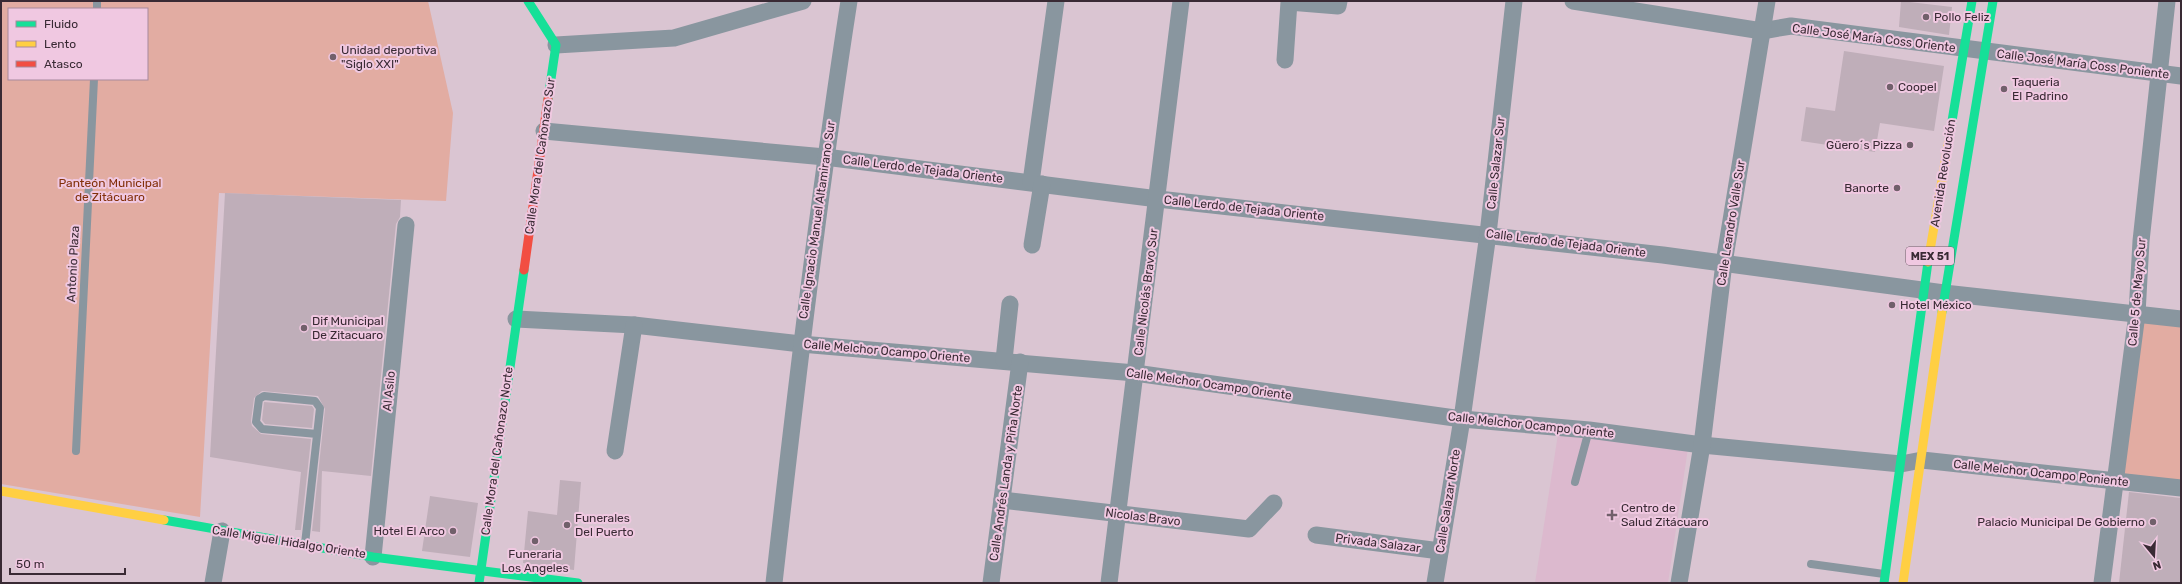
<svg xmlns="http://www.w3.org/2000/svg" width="2182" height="584" viewBox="0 0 2182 584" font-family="Rubik,sans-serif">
  <rect width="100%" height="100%" fill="#dac5d2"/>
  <polygon fill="#dcb9ce" points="1558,434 1688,448 1668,583 1535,583"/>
  <g fill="#e2aca2" fill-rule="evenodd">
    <path d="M1,1H428L453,113L446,201L219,193L200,517L1,484ZM9,9H147V79H9Z"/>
    <polygon points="2142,322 2181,326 2181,483 2123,475"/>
  </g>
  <g fill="#bfaeb9">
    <polygon points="1901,1 1952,7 1949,35 1899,27"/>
    <polygon points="1844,51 1944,66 1934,131 1880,123 1875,152 1801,141 1806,107 1835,111"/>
    <polygon points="225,193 401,200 400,217 396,224 371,476 322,471 320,532 312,531 325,409 318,396 262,391 254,398 251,421 252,426 261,434 311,439 301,530 295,530 301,472 210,457"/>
    <polygon points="264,402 312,406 314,409 312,428 265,424 262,420"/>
    <polygon points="560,480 581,482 574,570 523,563 528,511 557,515"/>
    <polygon points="2129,492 2181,498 2181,583 2119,583"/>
    <polygon points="430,496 478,503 470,557 422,551"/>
  </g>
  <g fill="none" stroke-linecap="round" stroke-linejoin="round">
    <g stroke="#89969f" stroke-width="8">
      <polyline points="97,9 97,1"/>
      <polyline points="76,451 94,79"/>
      <polyline points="1575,482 1589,430"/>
      <polyline points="305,544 320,408 315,401 264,396 259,399 256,422 262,429 317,434"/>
      <polyline points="1811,564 1884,574"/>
    </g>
    <g stroke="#89969f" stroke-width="17">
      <polyline points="1573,1 1762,31 1791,26 2181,76"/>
      <polyline points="556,45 674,38 803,1"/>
      <polyline points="1285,60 1289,2 1338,6 1339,1"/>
      <polyline points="544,131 825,157 1158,199 1663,255 1944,293 2181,319"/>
      <polyline points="1031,182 1056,1"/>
      <polyline points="1032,245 1042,184"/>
      <polyline points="516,319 634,325 801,344 1135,373 1462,419 1589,430 1702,445 1901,464 1922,460 2181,488"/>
      <polyline points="1004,360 1010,304"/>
      <polyline points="615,451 634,325"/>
      <polyline points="1002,500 1249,529 1274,503"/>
      <polyline points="1316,535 1440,551"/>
      <polyline points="373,557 406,225"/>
      <polyline points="213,583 222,531"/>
      <path d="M774,583C796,388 819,194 849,1"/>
      <polyline points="991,583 1020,362"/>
      <polyline points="1109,583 1181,1"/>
      <polyline points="1435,583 1462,419 1488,234 1514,1"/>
      <polyline points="1679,583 1702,445 1724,263 1767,1"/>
      <polyline points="2102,583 2137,314 2141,241 2167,1"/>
    </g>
    <g stroke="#16e098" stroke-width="9">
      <polyline points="528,1 556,45 548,99"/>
      <polyline points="1949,139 1972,1"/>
      <polyline points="1942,312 1993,1"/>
      <polyline points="164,520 373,557 578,583"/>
      <polyline points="479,583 524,270"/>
      <polyline points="1884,583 1928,262"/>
    </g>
    <g stroke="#ffcf43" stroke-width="9">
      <polyline points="1928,262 1949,139"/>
      <polyline points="1,491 164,520"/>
      <polyline points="1903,583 1942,312"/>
    </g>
    <polyline stroke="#f24e42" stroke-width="9" points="524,270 548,99"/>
  </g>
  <g fill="#71606b" stroke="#f0c8e1" stroke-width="1.5">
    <circle cx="1926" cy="17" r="4"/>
    <circle cx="333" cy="57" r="4"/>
    <circle cx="1890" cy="87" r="4"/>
    <circle cx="2004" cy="89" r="4"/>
    <circle cx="1910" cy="145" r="4"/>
    <circle cx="1897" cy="188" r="4"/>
    <circle cx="1892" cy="305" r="4"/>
    <circle cx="304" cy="328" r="4"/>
    <path d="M1610 509h4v4h4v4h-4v4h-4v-4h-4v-4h4z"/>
    <circle cx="2153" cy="522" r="4"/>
    <circle cx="567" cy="525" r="4"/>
    <circle cx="453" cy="531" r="4"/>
    <circle cx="535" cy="541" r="4"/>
  </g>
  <g text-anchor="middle" stroke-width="4" stroke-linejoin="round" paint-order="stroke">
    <rect fill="#f0c8e1" stroke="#705968" stroke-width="1" x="1906" y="247" width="48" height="18" rx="3"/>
    <g font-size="11" font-weight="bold" fill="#392a34">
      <text x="1930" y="260">MEX 51</text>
    </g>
    <g font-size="12" fill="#392a34" stroke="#f0c8e1" text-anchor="start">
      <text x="1934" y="21">Pollo Feliz</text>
      <text x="341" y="54">Unidad deportiva<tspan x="341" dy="14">"Siglo XXI"</tspan></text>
      <text x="2012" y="86">Taqueria<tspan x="2012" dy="14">El Padrino</tspan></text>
      <text x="1898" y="91">Coopel</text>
      <text x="1902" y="149" text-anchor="end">Güero´s Pizza</text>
      <text x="1889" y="192" text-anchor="end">Banorte</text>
      <text x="1900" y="309">Hotel México</text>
      <text x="312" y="325">Dif Municipal<tspan x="312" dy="14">De Zitacuaro</tspan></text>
      <text x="1621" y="512">Centro de<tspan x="1621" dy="14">Salud Zitácuaro</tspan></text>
      <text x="575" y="522">Funerales<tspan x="575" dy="14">Del Puerto</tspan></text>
      <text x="2145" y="526" text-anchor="end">Palacio Municipal De Gobierno</text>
      <text x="445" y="535" text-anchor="end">Hotel El Arco</text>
      <text x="535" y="558" text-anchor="middle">Funeraria<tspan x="535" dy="14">Los Angeles</tspan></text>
    </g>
    <g font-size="12" fill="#392a34" stroke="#f0c8e1">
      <text transform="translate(1874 38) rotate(7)" y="4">Calle José María Coss Oriente</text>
      <text transform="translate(2083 64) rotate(7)" y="4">Calle José María Coss Poniente</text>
      <text transform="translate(540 156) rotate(-82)" y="4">Calle Mora del Cañonazo Sur</text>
      <text transform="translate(1496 163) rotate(-84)" y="4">Calle Salazar Sur</text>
      <text transform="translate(923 169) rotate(7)" y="4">Calle Lerdo de Tejada Oriente</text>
      <text transform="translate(1943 173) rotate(-81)" y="4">Avenida Revolución</text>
      <text transform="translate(1244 208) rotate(6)" y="4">Calle Lerdo de Tejada Oriente</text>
      <text transform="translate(817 220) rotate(-82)" y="4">Calle Ignacio Manuel Altamirano Sur</text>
      <text transform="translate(1731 223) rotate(-81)" y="4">Calle Leandro Valle Sur</text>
      <text transform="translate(1566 243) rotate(7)" y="4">Calle Lerdo de Tejada Oriente</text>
      <text transform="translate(73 264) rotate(-87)" y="4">Antonio Plaza</text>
      <text transform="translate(1146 292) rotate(-83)" y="4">Calle Nicolás Bravo Sur</text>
      <text transform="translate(2137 292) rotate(-85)" y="4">Calle 5 de Mayo Sur</text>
      <text transform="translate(887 351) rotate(5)" y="4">Calle Melchor Ocampo Oriente</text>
      <text transform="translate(1209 384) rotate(8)" y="4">Calle Melchor Ocampo Oriente</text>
      <text transform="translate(389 391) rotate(-84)" y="4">Al Asilo</text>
      <text transform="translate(1531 425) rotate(6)" y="4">Calle Melchor Ocampo Oriente</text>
      <text transform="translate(497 451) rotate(-82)" y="4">Calle Mora del Cañonazo Norte</text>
      <text transform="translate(1006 473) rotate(-82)" y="4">Calle Andrés Landa y Piña Norte</text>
      <text transform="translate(2041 473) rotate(6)" y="4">Calle Melchor Ocampo Poniente</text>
      <text transform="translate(1448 501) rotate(-81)" y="4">Calle Salazar Norte</text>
      <text transform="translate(1143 517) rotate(7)" y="4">Nicolas Bravo</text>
      <text transform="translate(289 542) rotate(9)" y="4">Calle Miguel Hidalgo Oriente</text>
      <text transform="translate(1378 543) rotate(7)" y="4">Privada Salazar</text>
    </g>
    <g font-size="12" fill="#82300a" stroke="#f0c8e1">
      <text x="110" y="187">Panteón Municipal<tspan x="110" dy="14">de Zitácuaro</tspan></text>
    </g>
  </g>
  <rect width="2182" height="584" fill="none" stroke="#392a34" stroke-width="4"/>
  <rect x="8" y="8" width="140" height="72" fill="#f0c8e1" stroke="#a7899c"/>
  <rect x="16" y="21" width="20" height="6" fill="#16e098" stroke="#a7899c"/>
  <text x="44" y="28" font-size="12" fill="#392a34">Fluido</text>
  <rect x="16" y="41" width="20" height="6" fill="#ffcf43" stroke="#a7899c"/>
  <text x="44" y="48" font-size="12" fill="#392a34">Lento</text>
  <rect x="16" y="61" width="20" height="6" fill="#f24e42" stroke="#a7899c"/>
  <text x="44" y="68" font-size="12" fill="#392a34">Atasco</text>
  <g transform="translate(2154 556) rotate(162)" stroke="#f0c8e1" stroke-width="3" paint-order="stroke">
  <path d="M0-3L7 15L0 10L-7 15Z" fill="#392a34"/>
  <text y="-6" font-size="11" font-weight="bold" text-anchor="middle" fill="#392a34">N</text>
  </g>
  <path d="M10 568v6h115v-6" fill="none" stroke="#392a34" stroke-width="2"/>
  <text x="16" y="568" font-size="12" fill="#392a34" stroke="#f0c8e1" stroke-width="3" paint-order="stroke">50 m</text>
</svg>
